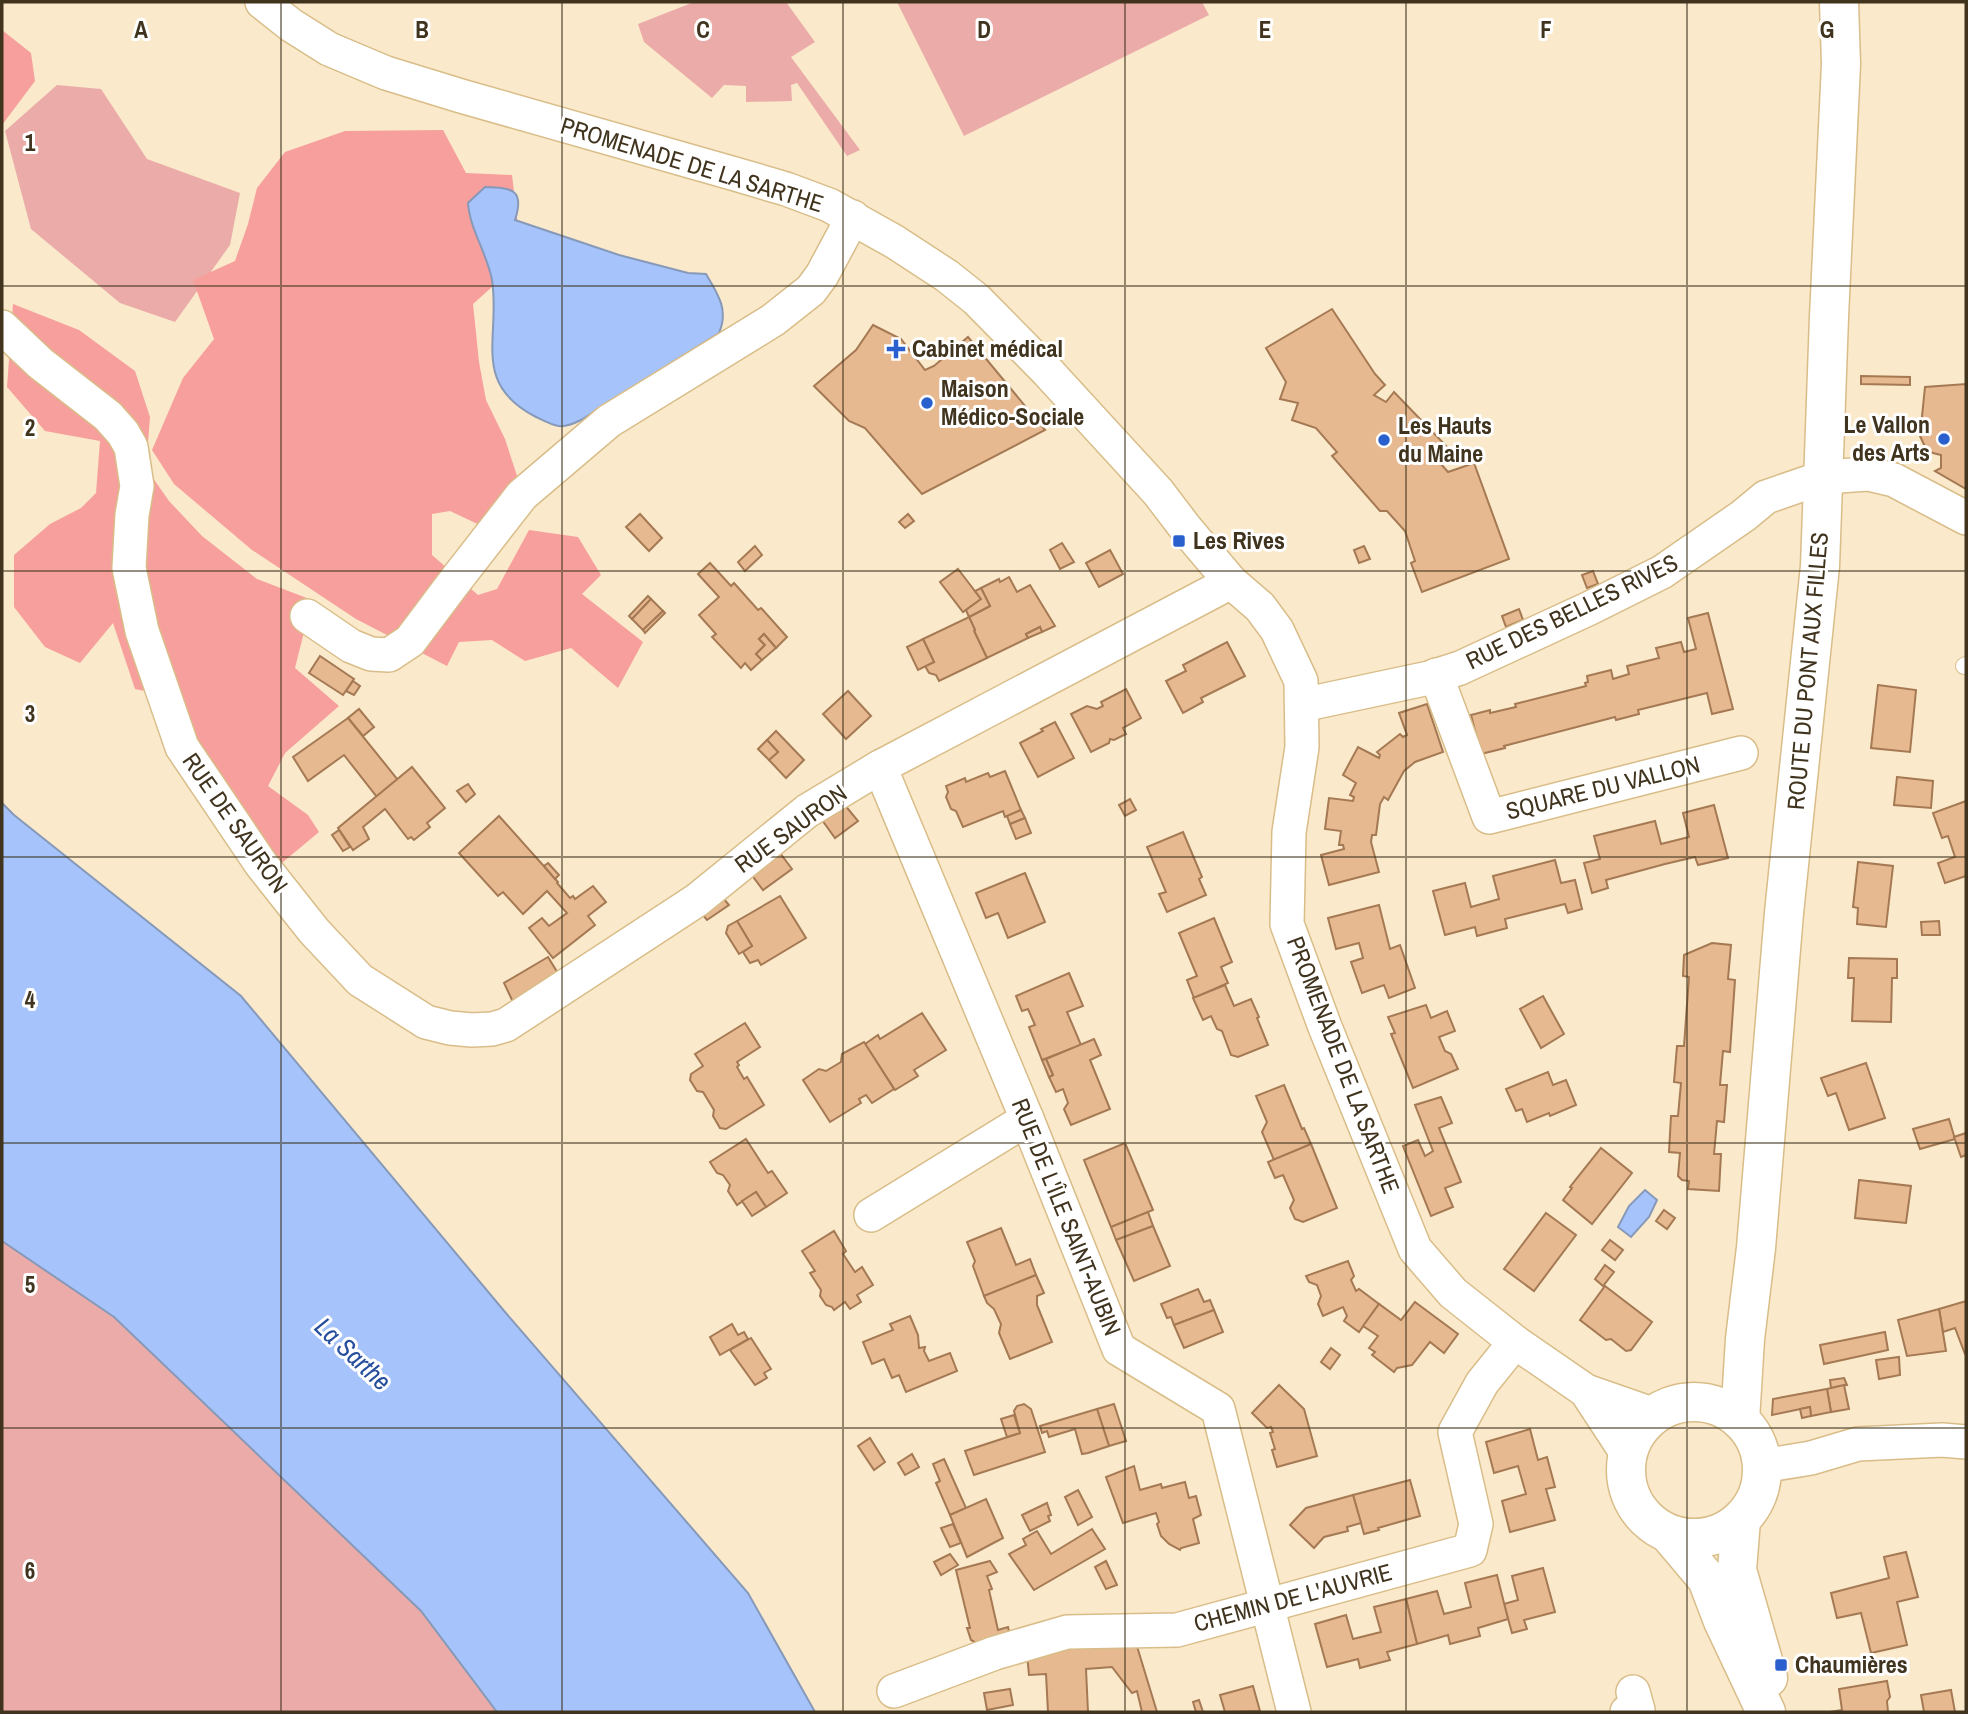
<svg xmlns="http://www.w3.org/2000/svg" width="1968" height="1714" viewBox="0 0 1968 1714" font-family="'Archivo Narrow',sans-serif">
  <rect width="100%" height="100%" fill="#fae9ca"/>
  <g fill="#ebaca9">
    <polygon points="694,2 786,2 815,42 791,57 860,150 847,156 797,83 791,85 792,101 746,102 746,86 724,85 712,98 644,42 638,24"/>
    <polygon points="897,2 1202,2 1209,15 964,136"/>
    <polygon points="57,85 101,89 147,159 240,193 230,245 175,322 120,303 31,229 5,131"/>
    <polygon points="2,1241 114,1317 421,1611 497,1712 2,1712"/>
  </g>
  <g fill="#f79f9c">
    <polygon points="2,30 31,53 35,81 2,125"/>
    <polygon points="443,130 466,173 512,175 522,260 473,304 479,362 486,400 505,439 519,482 484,527 450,511 432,514 432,555 478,595 497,589 529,530 578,537 601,575 582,594 643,642 618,688 571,648 525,661 492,640 459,642 447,666 356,619 252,550 174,484 152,450 183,378 214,339 193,280 235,261 248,224 257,188 285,152 345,131"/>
    <polygon points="13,304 79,330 135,371 150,417 146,468 169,501 202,536 257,579 312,600 295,668 339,706 285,753 268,786 308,815 319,832 277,867 205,761 175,697 135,689 113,623 80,663 45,647 14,607 14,555 50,524 81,508 96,493 100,441 45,431 7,387"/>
  </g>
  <g fill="#a6c4fb" stroke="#8799b9" stroke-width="2">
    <path d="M485,187C512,188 525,189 515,220L619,255L688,273L706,274C718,294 729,310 719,333L581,420C561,430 556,427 536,417C470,383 501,337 492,280C487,253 470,230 468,203Z"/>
    <polygon points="2,803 14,815 241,996 505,1312 748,1593 815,1712 497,1712 421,1611 114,1317 2,1241"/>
    <polygon points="1645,1190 1657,1200 1649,1217 1631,1237 1618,1227 1629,1206"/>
  </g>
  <g fill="#e7b991" stroke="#a47953" stroke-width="2">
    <polygon points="1332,309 1375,374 1385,385 1374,395 1386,402 1394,392 1454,454 1440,463 1448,472 1474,463 1509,559 1422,592 1411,563 1415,561 1405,531 1387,511 1380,511 1332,456 1337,452 1316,428 1292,420 1298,403 1280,399 1286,382 1266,348"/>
    <polygon points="873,325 901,339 925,370 934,366 968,337 1045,430 922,494 865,428 849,421 814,386 856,350"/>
    <polygon points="1861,376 1910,377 1910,385 1861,384"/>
    <polygon points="1966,384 1966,489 1935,471 1941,468 1941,455 1933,453 1926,449 1920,436 1925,387"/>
    <polygon points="640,514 662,538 649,551 626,527"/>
    <polygon points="908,514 914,521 905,528 899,522"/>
    <polygon points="1062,543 1074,562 1060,569 1050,550"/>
    <polygon points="755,546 762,555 745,571 738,562"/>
    <polygon points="1364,546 1370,559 1359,563 1354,550"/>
    <polygon points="1110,550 1123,574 1099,587 1086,563"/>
    <polygon points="710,563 731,586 734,583 758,610 761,608 787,637 776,648 764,634 759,639 765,645 756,654 762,660 751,670 745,663 741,668 712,637 716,634 699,615 719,597 698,574"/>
    <polygon points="958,569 981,599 963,612 940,582"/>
    <polygon points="1593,571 1598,584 1587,588 1582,575"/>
    <polygon points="1009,577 1017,592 1030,585 1055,626 1042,632 1040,627 1026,634 1028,638 987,658 974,631 975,630 969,617 990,606 981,588 999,579 1000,582"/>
    <polygon points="981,588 990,606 969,617 966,610 981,599 975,591"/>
    <polygon points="648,596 651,599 632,619 629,616"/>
    <polygon points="651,599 663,611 643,630 632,619"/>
    <polygon points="1519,609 1523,620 1506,627 1502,616"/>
    <polygon points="663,611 665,613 645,633 643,630"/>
    <polygon points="1708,613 1733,709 1712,714 1707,693 1638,710 1639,714 1616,720 1615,717 1504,746 1505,748 1481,754 1471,715 1490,710 1490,713 1516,707 1515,704 1586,686 1585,683 1588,682 1587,676 1611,670 1613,679 1629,674 1627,666 1659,658 1656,648 1681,642 1684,652 1696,649 1688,618"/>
    <polygon points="969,617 975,630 974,631 987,658 939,681 936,675 929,673 925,666 934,662 923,639"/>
    <polygon points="1040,627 1042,632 1028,638 1026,634"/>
    <polygon points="764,634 776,648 762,660 756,654 765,645 759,639"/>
    <polygon points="923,639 934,662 918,670 907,647"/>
    <polygon points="1227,642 1245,676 1201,698 1203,702 1183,713 1166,681 1186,671 1183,665"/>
    <polygon points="320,656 354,679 343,695 309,673"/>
    <polygon points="353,681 360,686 354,695 346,691"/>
    <polygon points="1878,685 1916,690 1910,752 1871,748"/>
    <polygon points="1126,689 1141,718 1123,728 1126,734 1114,740 1110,739 1109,743 1091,752 1071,714 1087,706 1097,709 1103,706 1101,702"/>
    <polygon points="848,691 871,716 846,739 823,714"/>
    <polygon points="1427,704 1443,752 1415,762 1404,771 1388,800 1384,797 1380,804 1376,835 1372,835 1371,842 1379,872 1329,885 1321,855 1344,849 1343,845 1339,845 1341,831 1325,829 1329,798 1353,801 1354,797 1350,795 1356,783 1343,775 1358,747 1379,758 1380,755 1377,752 1400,734 1403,737 1407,735 1399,713"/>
    <polygon points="359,709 374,727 363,736 348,718"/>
    <polygon points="348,718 398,780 377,797 344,755 308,781 293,757"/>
    <polygon points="1055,722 1074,758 1038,777 1020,743 1043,731 1041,729"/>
    <polygon points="776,731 804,760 786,778 769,760 778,752 767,740"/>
    <polygon points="767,740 778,752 769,760 758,749"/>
    <polygon points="412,767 445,808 427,823 430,827 414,840 411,837 408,839 385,809 363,827 369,839 353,850 338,828"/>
    <polygon points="1005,771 1021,810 1005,817 1003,811 963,827 956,811 951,809 946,797 948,792 946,786 965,778 966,782 988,773 990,777"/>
    <polygon points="1897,777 1933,781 1931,808 1894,805"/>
    <polygon points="468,784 475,794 466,802 457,791"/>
    <polygon points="1130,799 1136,810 1125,816 1119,805"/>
    <polygon points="1966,801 1966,876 1945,883 1938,863 1955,857 1948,836 1942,838 1933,813"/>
    <polygon points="844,804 858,821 835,838 822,820"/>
    <polygon points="1714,805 1728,858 1698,865 1695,857 1665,864 1606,880 1608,888 1592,893 1584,863 1600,859 1594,836 1655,821 1661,844 1689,837 1683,813"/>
    <polygon points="1021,810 1025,818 1010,824 1007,816"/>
    <polygon points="499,816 558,882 557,883 570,898 573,896 575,899 593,886 606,902 588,916 595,925 553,958 529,928 542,918 549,926 567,913 547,891 523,914 503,892 498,896 459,853"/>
    <polygon points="1025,818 1031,833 1016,839 1010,824"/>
    <polygon points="339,830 350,847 343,851 332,835"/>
    <polygon points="1183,832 1202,877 1199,879 1206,895 1167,912 1159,894 1166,892 1147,847"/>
    <polygon points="777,849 792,869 763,890 748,870"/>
    <polygon points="1555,860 1561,883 1575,880 1582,909 1568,913 1565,904 1505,919 1507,928 1477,936 1475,927 1445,935 1433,891 1465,883 1471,907 1499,899 1493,876"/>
    <polygon points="1858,862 1893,866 1886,927 1857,924 1858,908 1853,907"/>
    <polygon points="548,863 559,875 555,879 544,866"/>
    <polygon points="1025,873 1045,922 1008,938 998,913 986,918 976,893"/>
    <polygon points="718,892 729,905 707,920 697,908"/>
    <polygon points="780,896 806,938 761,965 758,960 750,963 743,952 752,946 737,921"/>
    <polygon points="1379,905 1390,949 1400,945 1415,988 1389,998 1384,985 1362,993 1351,962 1363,958 1359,943 1336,949 1328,918"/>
    <polygon points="1214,918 1232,962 1221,967 1228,983 1194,998 1187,980 1197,976 1179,933"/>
    <polygon points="737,921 752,946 739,954 726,933 728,926"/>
    <polygon points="1939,921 1940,935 1922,935 1921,922"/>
    <polygon points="1712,943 1731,945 1728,979 1735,980 1730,1052 1723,1051 1720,1085 1727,1085 1724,1122 1717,1121 1714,1154 1721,1154 1719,1191 1688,1189 1689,1181 1682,1180 1678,1176 1680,1153 1669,1152 1671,1116 1678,1116 1681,1083 1674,1082 1677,1046 1684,1046 1689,977 1683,976 1684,955"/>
    <polygon points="548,957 559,975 513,1002 504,983"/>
    <polygon points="1849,958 1897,959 1897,978 1892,978 1891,1022 1852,1021 1854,978 1848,978"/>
    <polygon points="1069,973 1083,1006 1067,1012 1081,1045 1042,1060 1029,1027 1035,1025 1028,1009 1022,1011 1016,996"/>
    <polygon points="1225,985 1234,1006 1251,999 1259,1017 1257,1018 1268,1045 1238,1057 1231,1055 1222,1031 1217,1029 1211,1016 1203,1020 1193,998"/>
    <polygon points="1543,996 1564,1034 1541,1048 1520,1009"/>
    <polygon points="1426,1005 1431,1018 1447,1011 1455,1031 1439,1037 1445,1051 1451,1054 1458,1069 1413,1088 1391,1034 1395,1033 1388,1017"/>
    <polygon points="922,1013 946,1050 914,1070 918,1076 895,1090 865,1044 878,1035 880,1039"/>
    <polygon points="745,1023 760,1047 737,1062 739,1065 737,1067 744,1079 747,1077 764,1105 726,1129 720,1128 713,1116 714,1110 703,1092 697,1091 690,1080 691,1074 703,1066 695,1054"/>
    <polygon points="1094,1039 1101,1055 1090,1060 1110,1109 1071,1125 1064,1109 1068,1103 1063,1089 1056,1092 1049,1077 1053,1075 1046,1059"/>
    <polygon points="864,1042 894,1089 872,1103 866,1095 859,1099 861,1103 830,1122 803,1080 819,1069 826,1071 841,1062 842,1054"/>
    <polygon points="1046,1059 1053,1075 1049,1077 1042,1060"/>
    <polygon points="1866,1063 1885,1118 1849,1130 1836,1093 1828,1096 1821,1078"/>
    <polygon points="1548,1072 1553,1085 1566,1080 1576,1105 1550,1116 1549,1113 1527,1122 1522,1109 1516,1111 1506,1089"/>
    <polygon points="1284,1085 1302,1129 1304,1128 1311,1144 1274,1160 1262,1132 1267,1122 1256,1096"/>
    <polygon points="1441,1097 1452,1123 1439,1128 1461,1182 1445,1188 1453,1207 1431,1216 1403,1146 1418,1140 1425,1156 1433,1151 1415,1105"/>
    <polygon points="1949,1119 1955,1139 1920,1149 1913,1129"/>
    <polygon points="1966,1133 1966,1155 1961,1157 1954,1137"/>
    <polygon points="746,1139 768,1173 772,1171 787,1193 766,1207 756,1192 737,1205 728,1191 730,1185 723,1175 717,1173 710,1162"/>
    <polygon points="1125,1143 1153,1210 1111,1227 1084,1160"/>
    <polygon points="1311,1144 1337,1208 1303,1222 1295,1219 1290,1208 1294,1200 1283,1175 1275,1178 1268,1162"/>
    <polygon points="1601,1148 1632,1173 1592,1224 1563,1200 1572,1188 1570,1187"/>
    <polygon points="1859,1180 1911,1186 1906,1223 1855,1218"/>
    <polygon points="756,1192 766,1207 752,1216 742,1201"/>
    <polygon points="1664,1210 1675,1218 1667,1229 1656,1221"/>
    <polygon points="1148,1212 1153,1226 1116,1240 1111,1227"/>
    <polygon points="1546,1213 1576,1235 1534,1291 1504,1269"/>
    <polygon points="1153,1226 1170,1266 1134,1281 1116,1240"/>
    <polygon points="1001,1228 1016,1265 1030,1259 1036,1275 984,1296 973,1266 975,1261 967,1242"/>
    <polygon points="834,1231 846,1251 843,1254 855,1272 862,1267 873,1285 857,1295 861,1302 850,1309 845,1302 834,1310 832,1307 826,1305 820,1296 821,1290 810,1273 815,1271 802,1251"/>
    <polygon points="1610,1240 1623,1250 1615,1260 1602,1250"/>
    <polygon points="1348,1261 1354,1276 1351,1280 1356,1291 1359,1289 1379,1304 1359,1332 1344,1321 1347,1316 1343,1307 1323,1316 1318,1304 1321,1296 1317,1285 1309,1282 1306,1276"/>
    <polygon points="1605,1265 1614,1272 1603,1286 1595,1279"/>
    <polygon points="1036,1275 1044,1293 1037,1296 1037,1305 1052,1342 1010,1359 999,1333 1001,1324 994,1309 987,1303 984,1296"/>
    <polygon points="1605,1286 1652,1322 1631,1350 1626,1351 1611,1339 1606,1340 1580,1320"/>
    <polygon points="1198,1289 1204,1302 1210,1300 1214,1310 1174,1325 1171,1317 1167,1318 1161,1304"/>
    <polygon points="1966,1301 1966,1354 1965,1354 1955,1328 1943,1332 1939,1309"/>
    <polygon points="1415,1302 1458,1334 1444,1353 1430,1342 1412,1365 1397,1368 1394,1372 1372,1355 1375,1352 1369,1348 1378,1336 1363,1326 1379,1304 1401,1320"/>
    <polygon points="1939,1309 1946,1351 1907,1356 1898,1320"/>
    <polygon points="1214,1310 1223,1332 1184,1348 1174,1325"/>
    <polygon points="910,1316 918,1335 919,1348 925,1347 924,1351 929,1361 950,1353 957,1371 906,1392 899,1375 892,1378 884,1359 872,1364 863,1342 893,1330 890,1324"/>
    <polygon points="732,1324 738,1335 744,1332 748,1339 720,1355 710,1337"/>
    <polygon points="1885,1332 1888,1350 1824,1364 1820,1345"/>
    <polygon points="751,1338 771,1369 764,1373 767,1378 755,1385 730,1350"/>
    <polygon points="1331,1348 1340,1355 1330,1369 1321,1362"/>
    <polygon points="1899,1357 1900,1375 1879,1379 1876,1360"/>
    <polygon points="1844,1378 1847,1385 1831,1388 1830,1380"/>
    <polygon points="1279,1385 1304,1409 1317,1456 1277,1467 1272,1450 1275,1449 1270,1433 1273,1432 1271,1427 1267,1428 1252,1413"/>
    <polygon points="1844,1385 1849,1409 1831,1412 1827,1389"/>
    <polygon points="1827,1389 1831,1412 1811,1416 1810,1407 1772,1415 1773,1399"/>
    <polygon points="1024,1404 1031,1409 1045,1452 974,1475 965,1451 1020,1433 1014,1411 1017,1406"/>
    <polygon points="1114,1404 1126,1441 1109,1446 1097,1409"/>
    <polygon points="1810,1407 1811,1416 1802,1418 1800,1409"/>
    <polygon points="1097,1409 1109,1446 1088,1453 1082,1454 1075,1429 1049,1437 1047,1431 1042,1433 1040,1426"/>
    <polygon points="1014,1415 1020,1433 1007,1437 1001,1419"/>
    <polygon points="1530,1429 1538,1460 1547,1457 1555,1487 1546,1489 1555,1520 1510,1532 1502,1501 1526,1494 1518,1466 1494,1473 1486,1442"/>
    <polygon points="870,1438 885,1462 874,1470 858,1446"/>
    <polygon points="912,1454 919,1467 905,1475 898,1463"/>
    <polygon points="944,1459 966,1508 950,1515 936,1483 940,1481 933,1464"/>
    <polygon points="1134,1466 1140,1490 1161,1484 1162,1488 1185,1482 1189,1498 1196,1496 1201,1515 1193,1519 1199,1543 1181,1548 1180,1550 1169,1544 1161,1536 1157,1524 1159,1522 1156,1513 1123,1523 1106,1477"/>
    <polygon points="1410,1480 1420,1516 1378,1528 1379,1530 1364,1534 1353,1495"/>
    <polygon points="1078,1490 1092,1517 1078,1525 1065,1497"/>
    <polygon points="1353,1495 1361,1523 1347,1527 1348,1531 1324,1537 1314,1548 1290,1525 1306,1508"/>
    <polygon points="986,1499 1003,1538 967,1557 950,1515"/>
    <polygon points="1047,1503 1051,1515 1048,1516 1050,1521 1030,1531 1022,1515"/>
    <polygon points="953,1524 961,1543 950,1547 941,1528"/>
    <polygon points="1092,1529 1105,1549 1034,1590 1009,1554 1026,1545 1023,1539 1037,1531 1051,1554"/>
    <polygon points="1906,1552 1918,1597 1897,1602 1907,1645 1871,1653 1861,1613 1837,1618 1831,1593 1889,1578 1884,1557"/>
    <polygon points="950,1554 958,1565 941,1575 934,1562"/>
    <polygon points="990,1561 997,1572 987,1576 992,1589 989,1590 998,1630 1008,1627 1011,1640 975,1645 975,1642 971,1640 967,1628 970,1628 956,1570"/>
    <polygon points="1106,1561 1117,1585 1106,1589 1095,1567"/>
    <polygon points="1543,1568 1555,1612 1524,1620 1527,1629 1512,1633 1504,1604 1518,1600 1512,1576"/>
    <polygon points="1497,1575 1508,1619 1478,1628 1480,1636 1450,1644 1448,1635 1417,1644 1406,1599 1437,1591 1444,1614 1471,1607 1465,1583"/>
    <polygon points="1406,1599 1417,1644 1387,1652 1390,1660 1360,1668 1358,1659 1327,1667 1315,1624 1346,1615 1353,1639 1381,1632 1374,1607"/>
    <polygon points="1136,1643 1157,1712 1142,1712 1137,1691 1132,1693 1112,1667 1086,1669 1088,1712 1048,1712 1046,1674 1029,1675 1027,1654 1042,1649"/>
    <polygon points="1887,1681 1890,1697 1887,1701 1888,1712 1830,1712 1842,1710 1839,1689"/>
    <polygon points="1253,1686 1260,1711 1225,1712 1220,1695"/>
    <polygon points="1010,1689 1013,1705 987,1710 984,1693"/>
    <polygon points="1951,1690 1955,1712 1924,1712 1921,1695"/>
    <polygon points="1199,1700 1203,1712 1196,1712 1193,1702"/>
  </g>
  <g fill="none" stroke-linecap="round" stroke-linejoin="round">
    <g stroke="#d9bd89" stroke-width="18">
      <polyline id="lane" points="1964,666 1966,665"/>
    </g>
    <g stroke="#d9bd89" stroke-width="36">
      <g id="street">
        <polyline points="262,2 291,25 329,49 386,73 461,96 735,174 786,189 829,205 895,242 947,276 976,299 1047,371 1158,492 1187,530 1231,582 1260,607 1277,630 1301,681 1302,747 1289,832 1287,924 1325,1027 1415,1249 1453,1293 1515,1342 1586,1391 1655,1415"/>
        <polyline points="2,327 40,363 108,416 123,433 131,447 137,486 132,515 129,568 142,631 182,747 261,864 314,931 360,980 426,1022 450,1028 472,1030 492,1029 506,1025 697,900 807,811 880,767 1231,582"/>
        <polyline points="307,616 351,646 371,654 389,655 410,641 452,585 522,495 609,421 773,320 811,290 822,275 853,217"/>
        <polyline points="1436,675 1489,817 1741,753"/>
        <polyline points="1302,705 1429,678 1460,668 1590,608 1662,572 1743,516 1766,497 1824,477 1868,474 1894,480 1966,518"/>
        <polyline points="880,767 1027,1119 1119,1349 1218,1409 1294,1712"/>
        <polyline points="871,1215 1027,1119"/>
        <polyline points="1586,1391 1628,1455"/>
        <polyline points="1762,1466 1811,1458 1858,1444 1942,1440 1966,1442"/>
        <polyline points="894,1691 995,1653 1067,1632 1177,1630 1470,1550 1476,1524 1455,1432 1482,1383 1515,1342"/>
        <polyline points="1627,1712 1638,1710 1633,1692"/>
      </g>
    </g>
    <g stroke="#d9bd89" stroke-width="41">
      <g id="secondary">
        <circle cx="1694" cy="1470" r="68"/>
        <polyline points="1740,1420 1745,1339 1756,1248 1784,913 1820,566 1829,317 1841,64 1839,2"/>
        <polyline points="1741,1520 1737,1570 1768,1678"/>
        <polyline points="1669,1534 1707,1579 1723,1621 1766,1712"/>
      </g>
    </g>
    <use href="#lane" stroke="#fff" stroke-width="16"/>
    <use href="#street" stroke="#fff" stroke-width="33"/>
    <use href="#secondary" stroke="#fff" stroke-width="38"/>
  </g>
  <path fill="none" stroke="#40341f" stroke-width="2" stroke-opacity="0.55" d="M281,2V1712M562,2V1712M843,2V1712M1125,2V1712M1406,2V1712M1687,2V1712M2,286H1966M2,571H1966M2,857H1966M2,1143H1966M2,1428H1966"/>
  <g fill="#2960ce" stroke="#fff" stroke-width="2.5">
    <path d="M892.5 338.5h7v7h7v7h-7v7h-7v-7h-7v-7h7z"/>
    <circle cx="927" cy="403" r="7"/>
    <circle cx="1944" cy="439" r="7"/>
    <circle cx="1384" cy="440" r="7"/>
    <rect x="1172" y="534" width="14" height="14" rx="3.5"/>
    <rect x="1774" y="1658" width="14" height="14" rx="3.5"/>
  </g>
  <g text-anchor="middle" stroke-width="6" stroke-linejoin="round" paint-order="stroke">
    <g font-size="24" fill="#40341f" stroke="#fff">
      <text transform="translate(692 165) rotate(17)" y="8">PROMENADE DE LA SARTHE</text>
      <text transform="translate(1572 612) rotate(-26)" y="8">RUE DES BELLES RIVES</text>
      <text transform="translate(1808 671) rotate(-85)" y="8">ROUTE DU PONT AUX FILLES</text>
      <text transform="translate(1603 788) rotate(-14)" y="8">SQUARE DU VALLON</text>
      <text transform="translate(235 823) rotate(55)" y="8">RUE DE SAURON</text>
      <text transform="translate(791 829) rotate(-36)" y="8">RUE SAURON</text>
      <text transform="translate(1343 1065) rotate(69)" y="8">PROMENADE DE LA SARTHE</text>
      <text transform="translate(1066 1217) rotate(68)" y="8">RUE DE L'ÎLE SAINT-AUBIN</text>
      <text transform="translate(1293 1598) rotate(-15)" y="8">CHEMIN DE L'AUVRIE</text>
    </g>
    <g font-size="24" font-weight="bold" fill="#40341f" stroke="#fff" text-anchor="start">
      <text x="912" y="357">Cabinet médical</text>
      <text x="941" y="397">Maison<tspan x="941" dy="28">Médico-Sociale</tspan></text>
      <text x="1930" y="433" text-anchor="end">Le Vallon<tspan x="1930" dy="28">des Arts</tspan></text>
      <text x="1398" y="434">Les Hauts<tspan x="1398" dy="28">du Maine</tspan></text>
      <text x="1193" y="549">Les Rives</text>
      <text x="1795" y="1673">Chaumières</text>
    </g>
    <g font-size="26" font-style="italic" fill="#264e9d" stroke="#fff">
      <text transform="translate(353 1354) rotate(43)" y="9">La Sarthe</text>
    </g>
  </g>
  <g font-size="23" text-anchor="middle" font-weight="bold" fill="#40341f" stroke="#fff" stroke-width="6" stroke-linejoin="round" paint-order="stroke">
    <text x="141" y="38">A</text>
    <text x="422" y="38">B</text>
    <text x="703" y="38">C</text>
    <text x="984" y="38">D</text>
    <text x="1265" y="38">E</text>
    <text x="1546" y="38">F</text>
    <text x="1827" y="38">G</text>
    <text x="30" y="151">1</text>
    <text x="30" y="436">2</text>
    <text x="30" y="722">3</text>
    <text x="30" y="1008">4</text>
    <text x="30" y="1293">5</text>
    <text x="30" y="1579">6</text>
  </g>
  <rect width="1968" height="1714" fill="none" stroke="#40341f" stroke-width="7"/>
</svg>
